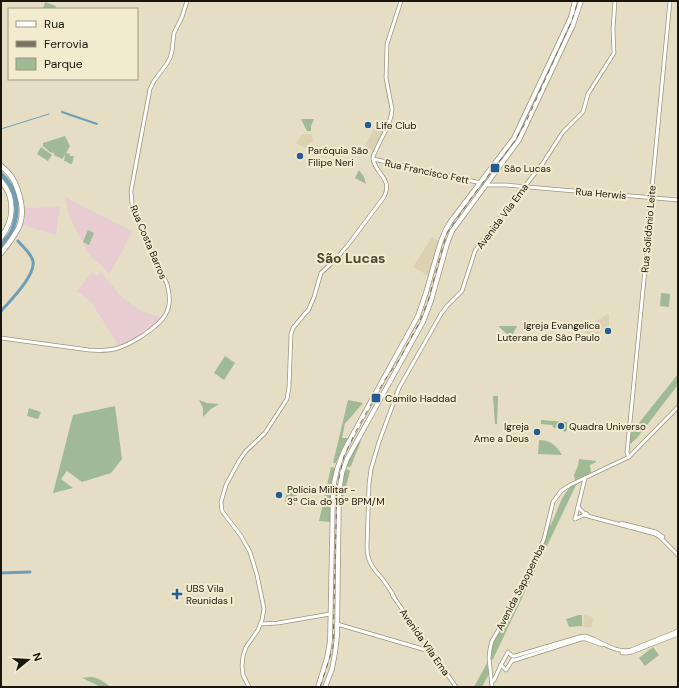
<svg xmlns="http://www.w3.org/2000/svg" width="679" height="688" viewBox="0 0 679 688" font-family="'DM Sans',sans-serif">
  <rect width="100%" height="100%" fill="#e6dec4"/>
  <g fill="#dcd2b1">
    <polygon points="375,127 380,127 383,130 373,150 366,147 365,145"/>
    <polygon points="302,134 311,134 312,136 313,142 309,143 306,149 296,143"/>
    <polygon points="432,237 439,242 429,276 413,267"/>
    <polygon points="608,314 609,314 609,326 604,327 601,332 585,338 586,327"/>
    <polygon points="585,614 594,618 591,628 583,627 584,616"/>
  </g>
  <g fill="#e7cdd2">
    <polygon points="65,197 132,231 121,254 109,274 99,263 93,259 89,254 69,216"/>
    <polygon points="60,207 56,235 23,225 25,218 25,208"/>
    <polygon points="92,272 97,276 101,272 119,294 133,306 141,311 162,317 157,323 144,333 129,342 119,346 91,302 77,291"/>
  </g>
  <g fill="#9fba95">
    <polygon points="45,2 56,6 55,9 43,9"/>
    <polygon points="301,119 314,119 311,126 311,131 307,131"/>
    <polygon points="65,136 70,146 66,153 70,154 70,156 74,156 72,164 68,163 68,162 64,161 65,155 62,159 54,155 54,153 49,152 49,151 47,150 47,149 44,148 45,147 43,147 43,143"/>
    <polygon points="41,147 52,155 48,161 37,154"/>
    <polygon points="359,170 364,177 366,184 355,178"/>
    <polygon points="88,230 94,233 89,245 83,242"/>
    <polygon points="661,293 670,294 669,307 660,306"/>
    <polygon points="498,326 517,326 511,338"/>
    <polygon points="225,356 235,363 224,380 214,373"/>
    <polygon points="678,374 678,382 676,385 677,386 637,438 629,445 631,433"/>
    <polygon points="493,396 498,396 497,424 495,424"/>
    <polygon points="199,400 207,403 219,404 211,409 203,417 203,408"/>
    <polygon points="348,400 363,403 351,417 345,423 342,438 348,438 341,451 336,463 333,463"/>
    <polygon points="115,406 122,459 111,473 82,482 67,471 61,479 73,488 53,493 73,415"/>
    <polygon points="29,408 41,412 38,419 27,416"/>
    <polygon points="541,420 567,422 567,430 565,432 558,427 554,428 552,425 541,424"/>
    <polygon points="357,440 361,441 351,466 350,467 345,466"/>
    <path d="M539,440C550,440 557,446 562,455L538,454Z"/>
    <polygon points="579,459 596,461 596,462 590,465 591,473 575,480 574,475 578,466"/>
    <polygon points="331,467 335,468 332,483 330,522 319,521"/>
    <polygon points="345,469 349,470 350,471 342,502 340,521 340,494"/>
    <path d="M577,483L493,659L491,660L490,659C492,640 500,631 509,614C522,589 533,562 546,537L548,526H550C558,512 562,489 577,483Z"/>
    <polygon points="287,490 297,493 295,505 285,502"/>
    <polygon points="579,615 582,615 582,626 569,627 566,619"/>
    <polygon points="653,647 659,655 645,666 639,658"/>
    <polygon points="487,663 489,674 482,687 474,687"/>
    <path d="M90,677C98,677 104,682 111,687L99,686L82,678Z"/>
  </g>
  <path fill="#6e9db9" d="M1,171C18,186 23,207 15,228C12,236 6,243 1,249C1,238 5,239 10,230C18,212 15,190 1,177Z"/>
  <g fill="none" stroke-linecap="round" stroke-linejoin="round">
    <polyline stroke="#6e9db9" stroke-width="1" points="1,129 49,114"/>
    <polyline stroke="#6e9db9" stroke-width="2" points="62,112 97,124"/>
    <g stroke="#6e9db9" stroke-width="3">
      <path d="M1,311C10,301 36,275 33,261C31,253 23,247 18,241"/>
      <polyline points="1,573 30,572"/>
    </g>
    <g stroke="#9b947b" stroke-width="4.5">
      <g id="secondary">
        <polyline points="373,159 481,183"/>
        <polyline points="486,185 506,185 678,200"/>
        <path d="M308,311L314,297L321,273L336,259L348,245L384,197C394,178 373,173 373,157C374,153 376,150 378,146C383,134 392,122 392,109L386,78L387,44L401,1"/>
        <path d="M1,338L89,350C113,352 123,348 142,336C163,322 175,311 167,284L137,218L132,204L131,191L150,89L154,81L166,65L170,58L172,51L174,33L182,17L187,1"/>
        <polyline points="629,457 627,453 647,249 651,198 670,1"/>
        <polyline points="578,507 584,513 587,514"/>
        <polyline points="575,519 584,515 655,534 660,537 678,555"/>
        <polyline points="575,519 585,478"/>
        <polyline points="621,523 656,532 663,537"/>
        <polyline points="393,596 456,687"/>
        <path d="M394,597L392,593C388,587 384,580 379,575C371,566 367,559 367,547L369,484L371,469L379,442L399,388L441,314L447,306L462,291L475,251L479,245L543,163L563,132L583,112L588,94L614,53L613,29L615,1"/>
        <polyline points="260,624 278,623 330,614"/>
        <polyline points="337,624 426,650 431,650"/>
        <polyline points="622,653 627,653 632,652 678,634"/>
        <polyline points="512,661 581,639 586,639 602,645"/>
        <polyline points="501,665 506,670 513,659"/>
        <path d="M492,682L494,680L501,665L508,652L512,656H515L579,637L585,636C600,640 615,654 631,650L678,631"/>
        <polyline points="249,687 243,675 242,666 243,656 246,647 258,630 262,620 264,609 262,599 257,575 250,552 241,536 222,511 221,502 226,485 239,461 246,451 265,433 287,399 289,387 291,334 293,328 308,310"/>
        <polyline points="492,687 489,658 490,649 492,641 512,607 535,560 544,539 553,502 561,491 570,485 629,457 678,407"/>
      </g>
    </g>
    <g stroke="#9b947b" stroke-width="5.5">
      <g id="primary">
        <path d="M318,687L327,658L330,641L333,493C334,475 339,460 347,445L418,316C424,300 429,284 433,268C438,252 441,235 451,221L514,138L564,32L571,17L575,1"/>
        <polyline points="325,687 332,669 335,653 337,636 339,493 342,473 347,459 423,322 431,301 447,244 452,231 519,140 573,25 581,1"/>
      </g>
    </g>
    <g stroke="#9b947b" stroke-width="6">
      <g id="highway">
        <path d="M1,166C9,172 14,179 17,188C28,218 20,230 1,253"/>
        <path d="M1,181C16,198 14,221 1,237"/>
      </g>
    </g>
    <use href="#secondary" stroke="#fff" stroke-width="3"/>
    <use href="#primary" stroke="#fff" stroke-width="4"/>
    <use href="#highway" stroke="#fff" stroke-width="4.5"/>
    <polyline stroke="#777261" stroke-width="1" stroke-dasharray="5 5" stroke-linecap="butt" points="320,687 327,666 333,647 337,487 344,456 356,431 384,381 399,360 419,323 428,301 444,243 447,233 474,194 514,142 526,122 572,20 578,1"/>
  </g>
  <g fill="#255b93" stroke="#f3ebd0" stroke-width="1.5">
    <circle cx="368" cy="125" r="4"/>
    <circle cx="300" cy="156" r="4"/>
    <rect x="490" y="163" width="10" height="10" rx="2"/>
    <circle cx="608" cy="331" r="4"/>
    <rect x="371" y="393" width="10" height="10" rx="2"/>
    <circle cx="561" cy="426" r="4"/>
    <circle cx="537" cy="432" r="4"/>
    <circle cx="279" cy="495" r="4"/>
    <path d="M175 588h4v4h4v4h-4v4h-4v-4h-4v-4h4z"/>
  </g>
  <g text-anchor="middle" stroke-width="4" stroke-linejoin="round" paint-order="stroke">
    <g font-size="10" fill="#19160d" stroke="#f3ebd0" text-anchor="start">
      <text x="376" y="129">Life Club</text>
      <text x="308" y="154">Paróquia São<tspan x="308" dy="12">Filipe Neri</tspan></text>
      <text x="504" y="172">São Lucas</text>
      <text x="600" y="329" text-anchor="end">Igreja Evangelica<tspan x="600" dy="12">Luterana de São Paulo</tspan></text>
      <text x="385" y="402">Camilo Haddad</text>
      <text x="529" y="430" text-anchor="end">Igreja<tspan x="529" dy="12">Ame a Deus</tspan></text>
      <text x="569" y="430">Quadra Universo</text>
      <text x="287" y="493">Polícia Militar -<tspan x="287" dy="12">3ª Cia. do 19º BPM/M</tspan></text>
      <text x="186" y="592">UBS Vila<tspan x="186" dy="12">Reunidas I</tspan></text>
    </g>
    <g font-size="10" fill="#19160d" stroke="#f3ebd0">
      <text transform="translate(427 171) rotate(12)" y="4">Rua Francisco Fett</text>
      <text transform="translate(601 193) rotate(5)" y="4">Rua Herwis</text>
      <text transform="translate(502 216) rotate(-53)" y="4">Avenida Vila Ema</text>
      <text transform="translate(648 229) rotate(-85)" y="4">Rua Solidônio Leite</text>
      <text transform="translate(149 242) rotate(67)" y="4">Rua Costa Barros</text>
      <text transform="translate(520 587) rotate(-63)" y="4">Avenida Sapopemba</text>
      <text transform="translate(425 642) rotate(55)" y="4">Avenida Vila Ema</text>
    </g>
    <g font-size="14" font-weight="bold" fill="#4c462f" stroke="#f3ebd0">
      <text x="351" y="263">São Lucas</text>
    </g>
  </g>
  <rect width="679" height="688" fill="none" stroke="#19160d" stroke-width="4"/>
  <rect x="8" y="8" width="130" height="72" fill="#f3ebd0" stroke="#9c9682"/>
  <rect x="16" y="21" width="20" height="6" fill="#ffffff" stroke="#9c9682"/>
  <text x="44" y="28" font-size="12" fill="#19160d">Rua</text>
  <rect x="16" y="41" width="20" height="6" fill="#777261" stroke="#9c9682"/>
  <text x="44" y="48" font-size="12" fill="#19160d">Ferrovia</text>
  <rect x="16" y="58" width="20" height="12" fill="#9fba95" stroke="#9c9682"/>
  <text x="44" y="68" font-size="12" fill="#19160d">Parque</text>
  <g transform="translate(28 660) rotate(72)" stroke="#f3ebd0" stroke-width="3" paint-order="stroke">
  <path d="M0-3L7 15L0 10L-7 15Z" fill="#19160d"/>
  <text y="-6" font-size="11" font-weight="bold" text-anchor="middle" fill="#19160d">N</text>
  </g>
</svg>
